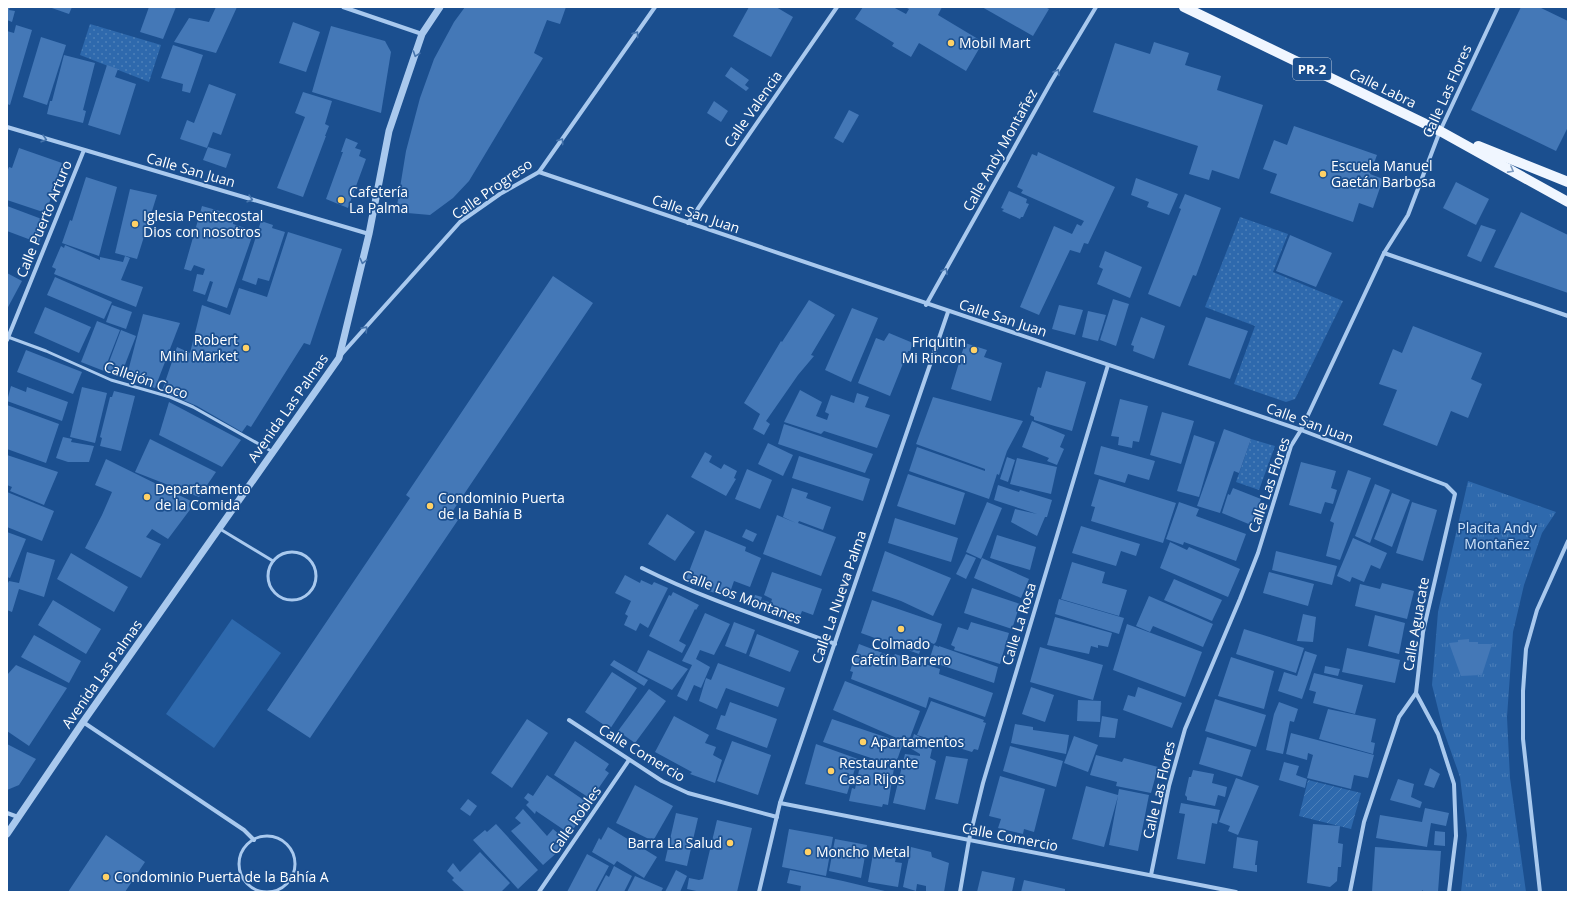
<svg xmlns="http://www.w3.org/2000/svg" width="1575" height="899" viewBox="0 0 1575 899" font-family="'Open Sans',sans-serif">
  <defs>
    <pattern id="grass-dots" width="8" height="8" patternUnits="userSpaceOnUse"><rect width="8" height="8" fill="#2e69ad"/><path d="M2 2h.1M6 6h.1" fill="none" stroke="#4d80b9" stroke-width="1.8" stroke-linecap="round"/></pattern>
    <pattern id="park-tufts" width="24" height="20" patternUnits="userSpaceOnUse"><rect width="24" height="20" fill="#2e69ad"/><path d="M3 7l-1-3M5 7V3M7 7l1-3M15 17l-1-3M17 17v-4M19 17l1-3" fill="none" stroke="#4d80b9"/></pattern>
    <pattern id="garden-furrows" width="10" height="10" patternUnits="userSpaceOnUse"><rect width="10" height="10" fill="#2e69ad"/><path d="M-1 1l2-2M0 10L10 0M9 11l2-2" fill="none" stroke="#4d80b9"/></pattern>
  </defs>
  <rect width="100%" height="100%" fill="#1b4f8f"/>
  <g fill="url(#grass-dots)">
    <polygon points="90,24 161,45 149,82 80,55"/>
    <polygon points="1240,217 1288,234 1273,272 1343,301 1295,399 1286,402 1234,384 1255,326 1205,307"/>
    <polygon points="1251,439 1275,446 1259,490 1236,482"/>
  </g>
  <polygon fill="url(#park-tufts)" points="1468,481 1556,512 1542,533 1524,585 1513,632 1507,717 1510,778 1526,892 1461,892 1467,835 1460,777 1443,729 1432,685 1438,612"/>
  <polygon fill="url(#garden-furrows)" points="1308,780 1361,793 1351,829 1299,816"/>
  <polygon fill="#2e69ad" points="232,619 281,653 214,748 166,714"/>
  <g fill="#4478b7">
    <polygon points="7,7 10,7 9,10 15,11 12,22 7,20"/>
    <polygon points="49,7 72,7 69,14"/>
    <polygon points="149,7 176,7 163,39 140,32"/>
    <polygon points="216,7 237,7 216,53 174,42 189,18 209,22"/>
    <polygon points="465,7 566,7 560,24 547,20 534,53 543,58 469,181 453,198 430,215 396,212 406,151 420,98 434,59 454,22"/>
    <polygon points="749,7 776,7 793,17 771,57 733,36"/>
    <polygon points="863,7 893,7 906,14 909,9 905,7 942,7 938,15 983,42 966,71 919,43 911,57 892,46 894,43 855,19"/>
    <polygon points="982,7 1045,7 1049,9 1033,36"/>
    <polygon points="1521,7 1539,7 1568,21 1568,127 1556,151 1471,110"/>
    <polygon points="293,22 320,32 306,72 279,63"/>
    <polygon points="16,25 32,30 10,105 7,104 7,31 14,33"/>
    <polygon points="331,26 385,41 391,52 381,113 312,92"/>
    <polygon points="41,37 66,45 47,105 23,97"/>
    <polygon points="1154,42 1189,53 1185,65 1221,76 1217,90 1263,105 1239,179 1212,170 1209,180 1189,174 1198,146 1093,112 1115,43 1150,54"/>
    <polygon points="173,45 203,55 190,93 182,91 183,84 161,78"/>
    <polygon points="64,55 95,63 83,110 86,111 83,123 47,114 50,101 52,101"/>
    <polygon points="107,65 118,69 115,77 136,84 120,135 88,125"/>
    <polygon points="731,67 749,80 745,85 749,88 746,91 725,76"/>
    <polygon points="209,84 236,94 221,135 213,132 207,148 180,139 187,120 194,123"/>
    <polygon points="303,92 332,101 325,124 329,126 325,136 326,136 303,197 277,188 305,117 295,113"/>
    <polygon points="714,101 728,111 721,122 707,113"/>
    <polygon points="849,110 859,115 843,143 834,138"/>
    <polygon points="1294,126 1377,155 1370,174 1383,179 1373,208 1359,203 1353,222 1270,193 1277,174 1263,169 1274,140 1287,145"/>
    <polygon points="346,138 358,143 355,148 361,150 359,156 366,159 348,208 326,199 343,152 341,152"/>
    <polygon points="208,147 231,154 226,168 203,160"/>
    <polygon points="19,148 62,163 46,213 7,200 7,172 9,167 12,168"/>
    <polygon points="1038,152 1115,187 1088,244 1084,243 1080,253 1070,250 1039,315 1020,307 1054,226 1072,234 1077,224 1081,226 1084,221 1021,193 1023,190 1017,187 1032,154 1037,156"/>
    <polygon points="86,177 117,187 99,256 62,243 70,220 72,221"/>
    <polygon points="1136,178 1178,194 1169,215 1147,207 1149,202 1131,195"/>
    <polygon points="1456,182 1489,199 1476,225 1443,208"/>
    <polygon points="130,189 157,195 137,259 115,253"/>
    <polygon points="1009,191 1027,199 1026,203 1029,204 1023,217 1021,217 1020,219 1002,211 1004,209 1001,208"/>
    <polygon points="1185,194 1221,208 1196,276 1193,275 1180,307 1148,294 1181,209 1179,208"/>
    <polygon points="7,206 47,221 39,243 7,231"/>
    <polygon points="202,206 234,215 233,224 254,231 227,308 207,301 213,282 210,281 205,295 193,291 197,274 203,275 205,269 194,265 191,271 184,269"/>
    <polygon points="1521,212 1568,235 1568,293 1494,267"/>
    <polygon points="261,221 273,225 272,228 285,232 269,281 258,278 256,285 242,280"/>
    <polygon points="1481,225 1496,230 1481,262 1467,256"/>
    <polygon points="288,232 342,249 310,345 304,343 251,427 247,425 242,432 197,406 162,391 177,347 190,353 202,305 230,315 239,288 267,297"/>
    <polygon points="1290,235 1332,253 1316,287 1276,271"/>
    <polygon points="65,245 100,260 100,257 123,262 125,256 130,258 121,280 143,287 136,307 54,274 56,269 52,267 61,246 64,248"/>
    <polygon points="1105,251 1142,267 1130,298 1097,284 1103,269 1099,267"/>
    <polygon points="7,273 22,281 7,309"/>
    <polygon points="553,276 593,303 450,515 458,520 310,738 267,710 410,498 406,495"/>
    <polygon points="55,277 112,302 104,319 47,295"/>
    <polygon points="1113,299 1129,304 1116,346 1100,340"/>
    <polygon points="809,300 835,315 811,355 814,356 798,375 766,421 770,424 764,435 753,429 760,414 744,403 781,341 782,342"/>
    <polygon points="112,305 132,312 126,329 106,322"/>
    <polygon points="1059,305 1083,310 1075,335 1052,329"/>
    <polygon points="45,307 91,327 79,353 34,333"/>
    <polygon points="852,308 878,318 851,382 825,370"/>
    <polygon points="1088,311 1106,315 1098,341 1082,337"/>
    <polygon points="143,314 180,323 155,388 126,379"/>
    <polygon points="1141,317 1165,326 1154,359 1133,351 1134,346 1131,345"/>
    <polygon points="1206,317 1248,331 1230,379 1188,365"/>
    <polygon points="97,321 120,330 104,371 81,362"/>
    <polygon points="1413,326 1482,353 1471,379 1482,384 1468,418 1451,411 1437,446 1383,425 1397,390 1379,384 1393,349 1402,353"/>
    <polygon points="121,330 136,336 121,375 106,370"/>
    <polygon points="889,333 913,343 910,351 908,351 890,396 858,383 876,338 884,341"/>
    <polygon points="965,343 987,350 984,357 1002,363 991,401 951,389"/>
    <polygon points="26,350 82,372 73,394 17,372"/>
    <polygon points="1046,371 1086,382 1072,431 1034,420 1034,417 1030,415 1038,387 1041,388"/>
    <polygon points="11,386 26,392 27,387 68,402 62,421 7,401"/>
    <polygon points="82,387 107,393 95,443 70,437"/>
    <polygon points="800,390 822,402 816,416 827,420 829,414 825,412 831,395 854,403 857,393 869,397 865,407 890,415 877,448 824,431 821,434 784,422"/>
    <polygon points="114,391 135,396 121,451 100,446 102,438 100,437 110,397 112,397"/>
    <polygon points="933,397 1023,421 1007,451 999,475 997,474 989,499 909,471 917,447 985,471 985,469 916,444"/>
    <polygon points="1120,399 1148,406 1139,442 1133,441 1132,448 1118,445 1119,437 1111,436"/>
    <polygon points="169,402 241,440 222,467 159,435"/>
    <polygon points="7,405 59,424 46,463 7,449"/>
    <polygon points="1162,412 1194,421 1181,464 1150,455"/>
    <polygon points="1032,421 1065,435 1060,447 1064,449 1057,465 1047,461 1049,458 1022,447"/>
    <polygon points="784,424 873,454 865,473 778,444"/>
    <polygon points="1224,429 1251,439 1239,473 1234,471 1220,513 1197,506"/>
    <polygon points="1194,435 1215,442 1199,497 1177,491"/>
    <polygon points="63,437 72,439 71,442 94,446 89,462 68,462 56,458"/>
    <polygon points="150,439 216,472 199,497 135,472"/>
    <polygon points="768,443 793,455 783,476 758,464"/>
    <polygon points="1101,446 1155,461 1149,480 1128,474 1125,483 1094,474"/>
    <polygon points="705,452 712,456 709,462 721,469 724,464 737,471 734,478 736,479 726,496 691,477"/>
    <polygon points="7,455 58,472 44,505 10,491 12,487 7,485"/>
    <polygon points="799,456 870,479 863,501 792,478"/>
    <polygon points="1007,457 1015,460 1008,482 1000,479"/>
    <polygon points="1017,458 1057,467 1051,494 1010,484"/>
    <polygon points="106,459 195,503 168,539 152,529 146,537 161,544 141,578 85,548 102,515 112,492 95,485"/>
    <polygon points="1301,462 1336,471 1331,488 1337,490 1333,504 1325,502 1321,514 1289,505"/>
    <polygon points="747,469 772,480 760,509 735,499"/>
    <polygon points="1348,470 1371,478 1340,560 1326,556 1334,523 1330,521"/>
    <polygon points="908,474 965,493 955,525 897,506"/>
    <polygon points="1099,479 1176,503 1163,543 1091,521 1095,507 1091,506"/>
    <polygon points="1375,484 1390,490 1370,543 1355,536"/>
    <polygon points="998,485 1019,492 1020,490 1052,500 1047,517 1045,517 1037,536 1011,522 1015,509 1037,514 994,500"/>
    <polygon points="792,488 808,493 806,498 831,507 823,530 799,521 798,523 836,537 821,576 763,554 777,515 796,523 783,517"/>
    <polygon points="1233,488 1261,499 1251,525 1222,513 1228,494 1230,495"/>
    <polygon points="7,492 54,511 42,541 7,527"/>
    <polygon points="1392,493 1410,500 1392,547 1374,539"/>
    <polygon points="987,502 1002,508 981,559 966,552"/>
    <polygon points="1179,502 1199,509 1196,516 1246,534 1236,561 1184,542 1183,545 1166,539"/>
    <polygon points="1412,502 1437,510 1423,561 1396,553"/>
    <polygon points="667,514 695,532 675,561 648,544"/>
    <polygon points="895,518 958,538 951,562 888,543"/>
    <polygon points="1081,526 1140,544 1136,556 1121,551 1116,566 1072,553"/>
    <polygon points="746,529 757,534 753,542 742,537"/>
    <polygon points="705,530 746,547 745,551 761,558 750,587 734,581 728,598 685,582"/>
    <polygon points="7,532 26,539 10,578 7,577"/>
    <polygon points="997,535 1036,547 1030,570 990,558"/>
    <polygon points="1353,538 1387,553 1380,569 1371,565 1364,582 1352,577 1350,582 1337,576"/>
    <polygon points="1170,542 1187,550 1189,547 1240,569 1228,597 1160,568"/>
    <polygon points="885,551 951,578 933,616 901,601 872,591"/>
    <polygon points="1276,551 1337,566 1332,585 1272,570"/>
    <polygon points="27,552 55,560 44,597 19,589 12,612 7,610 7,585 9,581 19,583"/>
    <polygon points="71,553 128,587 114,612 57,579"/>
    <polygon points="966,554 976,558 966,579 956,574"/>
    <polygon points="982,558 1029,579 1021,598 974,578"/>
    <polygon points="1072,562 1105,572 1102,583 1127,590 1119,616 1061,599"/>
    <polygon points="772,572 822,589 813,615 802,611 797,624 768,612 772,599 764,595"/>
    <polygon points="1269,572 1314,584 1308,606 1263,593"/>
    <polygon points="625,575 640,583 641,580 652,585 654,582 668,588 648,628 640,623 636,631 624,625 628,616 625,614 631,601 615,593"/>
    <polygon points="1174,579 1222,600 1212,621 1164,600"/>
    <polygon points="1382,583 1414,591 1407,619 1355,606 1360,584 1380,589"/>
    <polygon points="972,588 1020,604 1012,629 964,613"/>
    <polygon points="673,592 699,605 696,610 695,609 679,641 686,645 682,653 649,636 669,595 671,596"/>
    <polygon points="755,595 762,597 761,600 769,602 765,612 752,606"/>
    <polygon points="1149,596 1213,624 1203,647 1153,626 1150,632 1136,626"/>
    <polygon points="1059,599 1124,618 1119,634 1055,614"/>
    <polygon points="53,600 101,629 86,654 38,625"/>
    <polygon points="872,600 942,624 936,642 934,644 924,640 919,654 861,633"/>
    <polygon points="705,613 730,624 714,655 700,650 696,659 710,667 701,688 694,685 687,701 677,696 692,665 682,661 691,644"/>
    <polygon points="1303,614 1316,617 1313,642 1297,641"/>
    <polygon points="1375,615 1405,623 1399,654 1368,646"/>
    <polygon points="1055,617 1112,633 1108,647 1098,645 1098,648 1091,646 1089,654 1047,645"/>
    <polygon points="734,622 755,630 746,654 725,646"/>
    <polygon points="971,622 1009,633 1000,664 954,650 955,647 951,645 958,627 968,630"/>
    <polygon points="1127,624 1202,652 1185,697 1113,670"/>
    <polygon points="1244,629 1304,648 1296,673 1236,654"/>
    <polygon points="757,634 799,651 790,672 749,656"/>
    <polygon points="34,635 81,661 69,683 21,657"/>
    <polygon points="1469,639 1469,642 1478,642 1478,644 1492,644 1482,675 1461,676 1449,643 1458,642 1458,640"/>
    <polygon points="859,644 893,657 895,654 940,669 939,674 993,693 985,717 929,697 926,708 851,679 853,672 850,671"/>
    <polygon points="934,645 939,647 939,646 998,667 994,683 929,661"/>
    <polygon points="1040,647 1103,665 1093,700 1030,682"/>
    <polygon points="1347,648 1400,660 1395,683 1342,672"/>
    <polygon points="648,650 688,669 672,690 637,672"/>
    <polygon points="1305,651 1317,655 1302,699 1278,691 1284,672 1297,676"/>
    <polygon points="1231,657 1274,671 1264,709 1218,696"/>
    <polygon points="614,660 648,680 644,686 610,665"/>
    <polygon points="718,663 785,688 778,707 726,688 717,709 699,701 706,678 711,680"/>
    <polygon points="16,665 67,688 29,746 7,731 7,675"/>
    <polygon points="1325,666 1340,669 1338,676 1324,673"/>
    <polygon points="612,672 637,688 610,729 585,712"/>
    <polygon points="1314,673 1363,685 1355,714 1313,703 1316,692 1309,690"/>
    <polygon points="845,681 920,711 908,743 833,710"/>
    <polygon points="1031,687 1054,695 1045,722 1022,714"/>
    <polygon points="1138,687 1182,703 1172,728 1123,710 1128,695 1135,697"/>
    <polygon points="649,689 666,701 635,743 618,731"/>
    <polygon points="1215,699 1266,715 1256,747 1205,731"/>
    <polygon points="1078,700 1101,701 1100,722 1077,721"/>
    <polygon points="931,701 984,720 983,722 986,723 978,750 974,749 972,752 917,735"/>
    <polygon points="730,702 777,719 767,748 716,729 721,715 725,716"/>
    <polygon points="1279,702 1298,709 1294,722 1290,721 1283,754 1266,750 1274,714"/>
    <polygon points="1328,709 1376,719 1371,742 1375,743 1373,754 1319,739"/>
    <polygon points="674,716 709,735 705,743 716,747 713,755 722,760 715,783 690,774 692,772 690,771 655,752"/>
    <polygon points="1102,716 1118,719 1115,738 1099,737"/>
    <polygon points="527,719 548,733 512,788 491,773"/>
    <polygon points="832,719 903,743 895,766 823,742"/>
    <polygon points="1015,724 1033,727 1033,730 1069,735 1066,754 1011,743"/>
    <polygon points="1291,733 1374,755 1368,778 1354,775 1351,789 1307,778 1313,755 1308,753 1307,760 1286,754"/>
    <polygon points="914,734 926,740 925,744 932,749 930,758 936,761 925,810 893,803 905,754 920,756 920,754 910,748"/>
    <polygon points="1074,736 1098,745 1088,772 1064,763"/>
    <polygon points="1207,737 1251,750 1242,777 1199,764"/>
    <polygon points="575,741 609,764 605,770 609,773 591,799 554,775"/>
    <polygon points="732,741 771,755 758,795 717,781"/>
    <polygon points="7,744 36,759 19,785 7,790"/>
    <polygon points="816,744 858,759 847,794 805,784"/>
    <polygon points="1010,746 1063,761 1056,787 1003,771"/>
    <polygon points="1096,755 1122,762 1124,758 1158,767 1151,793 1116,786 1117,782 1090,775"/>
    <polygon points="946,756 968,759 958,804 935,799"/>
    <polygon points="861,761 894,768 888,805 883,804 882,807 849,801 852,788 855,789"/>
    <polygon points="1284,762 1299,766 1296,775 1307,779 1305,788 1279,780"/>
    <polygon points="1430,768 1440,774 1434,788 1424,785"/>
    <polygon points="1193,770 1214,774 1212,783 1227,787 1225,797 1218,795 1215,806 1187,800 1187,797 1185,795 1189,777 1191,777"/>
    <polygon points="547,775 588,803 582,811 584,813 570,834 536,811 535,814 526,805 529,802 524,798 528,793 533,796"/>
    <polygon points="1000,776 1045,789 1034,832 1024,829 1023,834 998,828 1001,819 989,816"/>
    <polygon points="1236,778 1259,786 1238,835 1228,831 1230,826 1219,822"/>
    <polygon points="1398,779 1414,784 1411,797 1422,802 1420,808 1390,800"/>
    <polygon points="635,785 673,806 653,841 616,823"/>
    <polygon points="1086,786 1118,795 1119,789 1149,795 1138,851 1109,845 1118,796 1104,847 1072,839"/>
    <polygon points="468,799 477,806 470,816 460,809"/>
    <polygon points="1181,803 1220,810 1217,824 1212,823 1205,864 1177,859 1185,814 1179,813"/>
    <polygon points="1425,808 1449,813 1446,826 1431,823 1427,847 1376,838 1380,815 1422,822"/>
    <polygon points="523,809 547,836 553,829 567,841 560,850 543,865 511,831 521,823 515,818"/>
    <polygon points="676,813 698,818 687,866 665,861"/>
    <polygon points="717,820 752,828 737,892 701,892 687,889 689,878 699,880 703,879"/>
    <polygon points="496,824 538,870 518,889 473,840 485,830 487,832"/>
    <polygon points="1313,824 1340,826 1338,843 1343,844 1341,867 1338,867 1337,881 1330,887 1307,883"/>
    <polygon points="608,827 657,857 644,878 617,861 614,865 592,852 599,838 601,840"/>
    <polygon points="789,829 833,837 826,876 782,867"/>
    <polygon points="1435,831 1445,832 1445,846 1434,845"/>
    <polygon points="106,835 145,862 125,892 68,892"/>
    <polygon points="1237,837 1258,841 1255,865 1257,865 1257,872 1233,868"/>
    <polygon points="835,839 867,845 861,878 829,871"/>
    <polygon points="911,847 931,852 932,857 949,863 944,892 926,892 926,886 917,884 916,891 903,887"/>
    <polygon points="1375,847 1441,851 1438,892 1423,891 1422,890 1422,892 1372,892"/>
    <polygon points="874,848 897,852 895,862 902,863 898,887 868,882"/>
    <polygon points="480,852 510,883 501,892 465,892 452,880 454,878 447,871 453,863 460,872"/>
    <polygon points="587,854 609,866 595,892 567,892"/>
    <polygon points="614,866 632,876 624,892 597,892 606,875 609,877"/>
    <polygon points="676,870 687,876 680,892 665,892"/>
    <polygon points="790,870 843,881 889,892 800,892 801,886 787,883"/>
    <polygon points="982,871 1015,878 1012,892 977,892"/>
    <polygon points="635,876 663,888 661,892 627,892"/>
    <polygon points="1024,880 1065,889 1065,892 1021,892"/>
  </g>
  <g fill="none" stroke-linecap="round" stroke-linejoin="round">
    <g stroke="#a9c9ee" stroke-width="3">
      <polyline points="8,337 46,351 111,380 170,397 193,407 273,452"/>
      <polyline points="220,529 273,561"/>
      <circle cx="292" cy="576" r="24"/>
      <circle cx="267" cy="864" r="28"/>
    </g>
    <g stroke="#a9c9ee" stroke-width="4">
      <polyline points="343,7 422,34"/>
      <polyline points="7,127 369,234"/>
      <polyline points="539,172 1301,430 1446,485 1455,494 1423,632 1416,693 1399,717 1364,822 1350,892"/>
      <polyline points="688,223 837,7"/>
      <polyline points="1384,253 1568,316"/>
      <polyline points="926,305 1051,82 1096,7"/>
      <polyline points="7,340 84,150"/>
      <polyline points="340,356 460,222 500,194 539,172 655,7"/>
      <path d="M642,568C704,599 770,620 835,644"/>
      <polyline points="1416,693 1438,734 1454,784 1456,836 1449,892"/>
      <polyline points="569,720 662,781 688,793 777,817"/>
      <polyline points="83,722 244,830 254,840"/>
      <polyline points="780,803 1236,892"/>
      <polyline points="7,813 18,817"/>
      <polyline points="1151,875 1169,786 1185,729 1240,599 1258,553 1291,446 1301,430 1384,253 1408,215 1440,131 1498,7"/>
      <polyline points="539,892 629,760"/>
      <polyline points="759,892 780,803 948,312"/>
      <polyline points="960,892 969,840 983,783 1108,365"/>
      <polyline points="1540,892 1523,739 1523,691 1526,649 1537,610 1568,541"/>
    </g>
    <polyline stroke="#a9c9ee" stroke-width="7" points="7,834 83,722 339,358 369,234 389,131 422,34 440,7"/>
    <g stroke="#f0f6ff" stroke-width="10">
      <polyline points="1184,7 1440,131 1568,202"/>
      <polyline points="1478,146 1568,182"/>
    </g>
  </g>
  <defs><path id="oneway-chevron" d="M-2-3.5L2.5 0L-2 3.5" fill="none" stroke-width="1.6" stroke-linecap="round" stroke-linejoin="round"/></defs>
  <g stroke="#4674ac">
    <use href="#oneway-chevron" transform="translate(636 34) rotate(-55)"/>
    <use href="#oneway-chevron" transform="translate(416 54) rotate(109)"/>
    <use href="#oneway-chevron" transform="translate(1057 72) rotate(-59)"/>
    <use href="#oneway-chevron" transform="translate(44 139) rotate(16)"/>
    <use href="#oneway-chevron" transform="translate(561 141) rotate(-55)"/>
    <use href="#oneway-chevron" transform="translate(250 199) rotate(16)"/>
    <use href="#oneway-chevron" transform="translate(363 261) rotate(104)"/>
    <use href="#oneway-chevron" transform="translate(945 271) rotate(-61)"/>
    <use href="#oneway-chevron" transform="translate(365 329) rotate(-48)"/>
  </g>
  <use stroke="#7b9ac1" href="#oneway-chevron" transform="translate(1511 170) rotate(29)"/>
  <g fill="#ffd166" stroke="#1b4f8f" stroke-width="1.5">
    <circle cx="951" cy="43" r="4"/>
    <circle cx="1323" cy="174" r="4"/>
    <circle cx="341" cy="200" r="4"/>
    <circle cx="135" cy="224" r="4"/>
    <circle cx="246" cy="348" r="4"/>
    <circle cx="974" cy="350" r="4"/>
    <circle cx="147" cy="497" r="4"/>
    <circle cx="430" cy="506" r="4"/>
    <circle cx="901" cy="629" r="4"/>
    <circle cx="863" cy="742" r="4"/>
    <circle cx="831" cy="771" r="4"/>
    <circle cx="730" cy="843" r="4"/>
    <circle cx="808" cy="852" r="4"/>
    <circle cx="106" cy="877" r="4"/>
  </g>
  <g text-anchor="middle" stroke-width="3.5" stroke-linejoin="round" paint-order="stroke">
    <rect fill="#1b4f8f" stroke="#bbcadd" stroke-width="1" x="1293" y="58" width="38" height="22" rx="3"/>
    <g font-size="13" font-weight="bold" fill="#fff">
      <text x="1312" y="74">PR-2</text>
    </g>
    <g font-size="14" fill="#fff" stroke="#1b4f8f" text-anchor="start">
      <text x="959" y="48">Mobil Mart</text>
      <text x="1331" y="171">Escuela Manuel<tspan x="1331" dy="16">Gaetán Barbosa</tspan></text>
      <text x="349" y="197">Cafetería<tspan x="349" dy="16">La Palma</tspan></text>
      <text x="143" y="221">Iglesia Pentecostal<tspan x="143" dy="16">Dios con nosotros</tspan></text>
      <text x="238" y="345" text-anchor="end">Robert<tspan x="238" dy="16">Mini Market</tspan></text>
      <text x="966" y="347" text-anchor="end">Friquitin<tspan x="966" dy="16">Mi Rincon</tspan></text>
      <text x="155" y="494">Departamento<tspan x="155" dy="16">de la Comida</tspan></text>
      <text x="438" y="503">Condominio Puerta<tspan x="438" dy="16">de la Bahía B</tspan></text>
      <text x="901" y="649" text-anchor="middle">Colmado<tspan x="901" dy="16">Cafetín Barrero</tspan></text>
      <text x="871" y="747">Apartamentos</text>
      <text x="839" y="768">Restaurante<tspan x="839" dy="16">Casa Rijos</tspan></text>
      <text x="722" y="848" text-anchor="end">Barra La Salud</text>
      <text x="816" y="857">Moncho Metal</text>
      <text x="114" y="882">Condominio Puerta de la Bahía A</text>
    </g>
    <g font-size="14" fill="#fff" stroke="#1b4f8f">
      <text transform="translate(1383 88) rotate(26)" y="5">Calle Labra</text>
      <text transform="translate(1447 91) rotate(-66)" y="5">Calle Las Flores</text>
      <text transform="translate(753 109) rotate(-55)" y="5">Calle Valencia</text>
      <text transform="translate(1000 150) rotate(-61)" y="5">Calle Andy Montañez</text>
      <text transform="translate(191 170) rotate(16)" y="5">Calle San Juan</text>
      <text transform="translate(492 189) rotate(-35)" y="5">Calle Progreso</text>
      <text transform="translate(696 214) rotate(19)" y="5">Calle San Juan</text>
      <text transform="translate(44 219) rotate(-68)" y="5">Calle Puerto Arturo</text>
      <text transform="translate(1003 318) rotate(18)" y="5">Calle San Juan</text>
      <text transform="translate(146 380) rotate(19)" y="5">Callejón Coco</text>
      <text transform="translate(288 408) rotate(-55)" y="5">Avenida Las Palmas</text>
      <text transform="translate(1310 423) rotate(20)" y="5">Calle San Juan</text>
      <text transform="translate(1269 485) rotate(-71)" y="5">Calle Las Flores</text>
      <text transform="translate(742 597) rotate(21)" y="5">Calle Los Montanes</text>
      <text transform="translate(839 597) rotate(-71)" y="5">Calle La Nueva Palma</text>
      <text transform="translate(1019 624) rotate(-73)" y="5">Calle La Rosa</text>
      <text transform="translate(1416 624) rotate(-80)" y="5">Calle Aguacate</text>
      <text transform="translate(102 674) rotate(-55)" y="5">Avenida Las Palmas</text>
      <text transform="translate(642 753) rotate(31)" y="5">Calle Comercio</text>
      <text transform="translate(1159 790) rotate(-77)" y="5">Calle Las Flores</text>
      <text transform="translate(575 820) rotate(-55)" y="5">Calle Robles</text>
      <text transform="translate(1010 837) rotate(11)" y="5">Calle Comercio</text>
    </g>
    <g font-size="14" fill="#cfe3fa" stroke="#1b4f8f">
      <text x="1497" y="533">Placita Andy<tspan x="1497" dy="16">Montañez</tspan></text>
    </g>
  </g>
  <rect width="1575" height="899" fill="none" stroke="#ffffff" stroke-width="16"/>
</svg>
